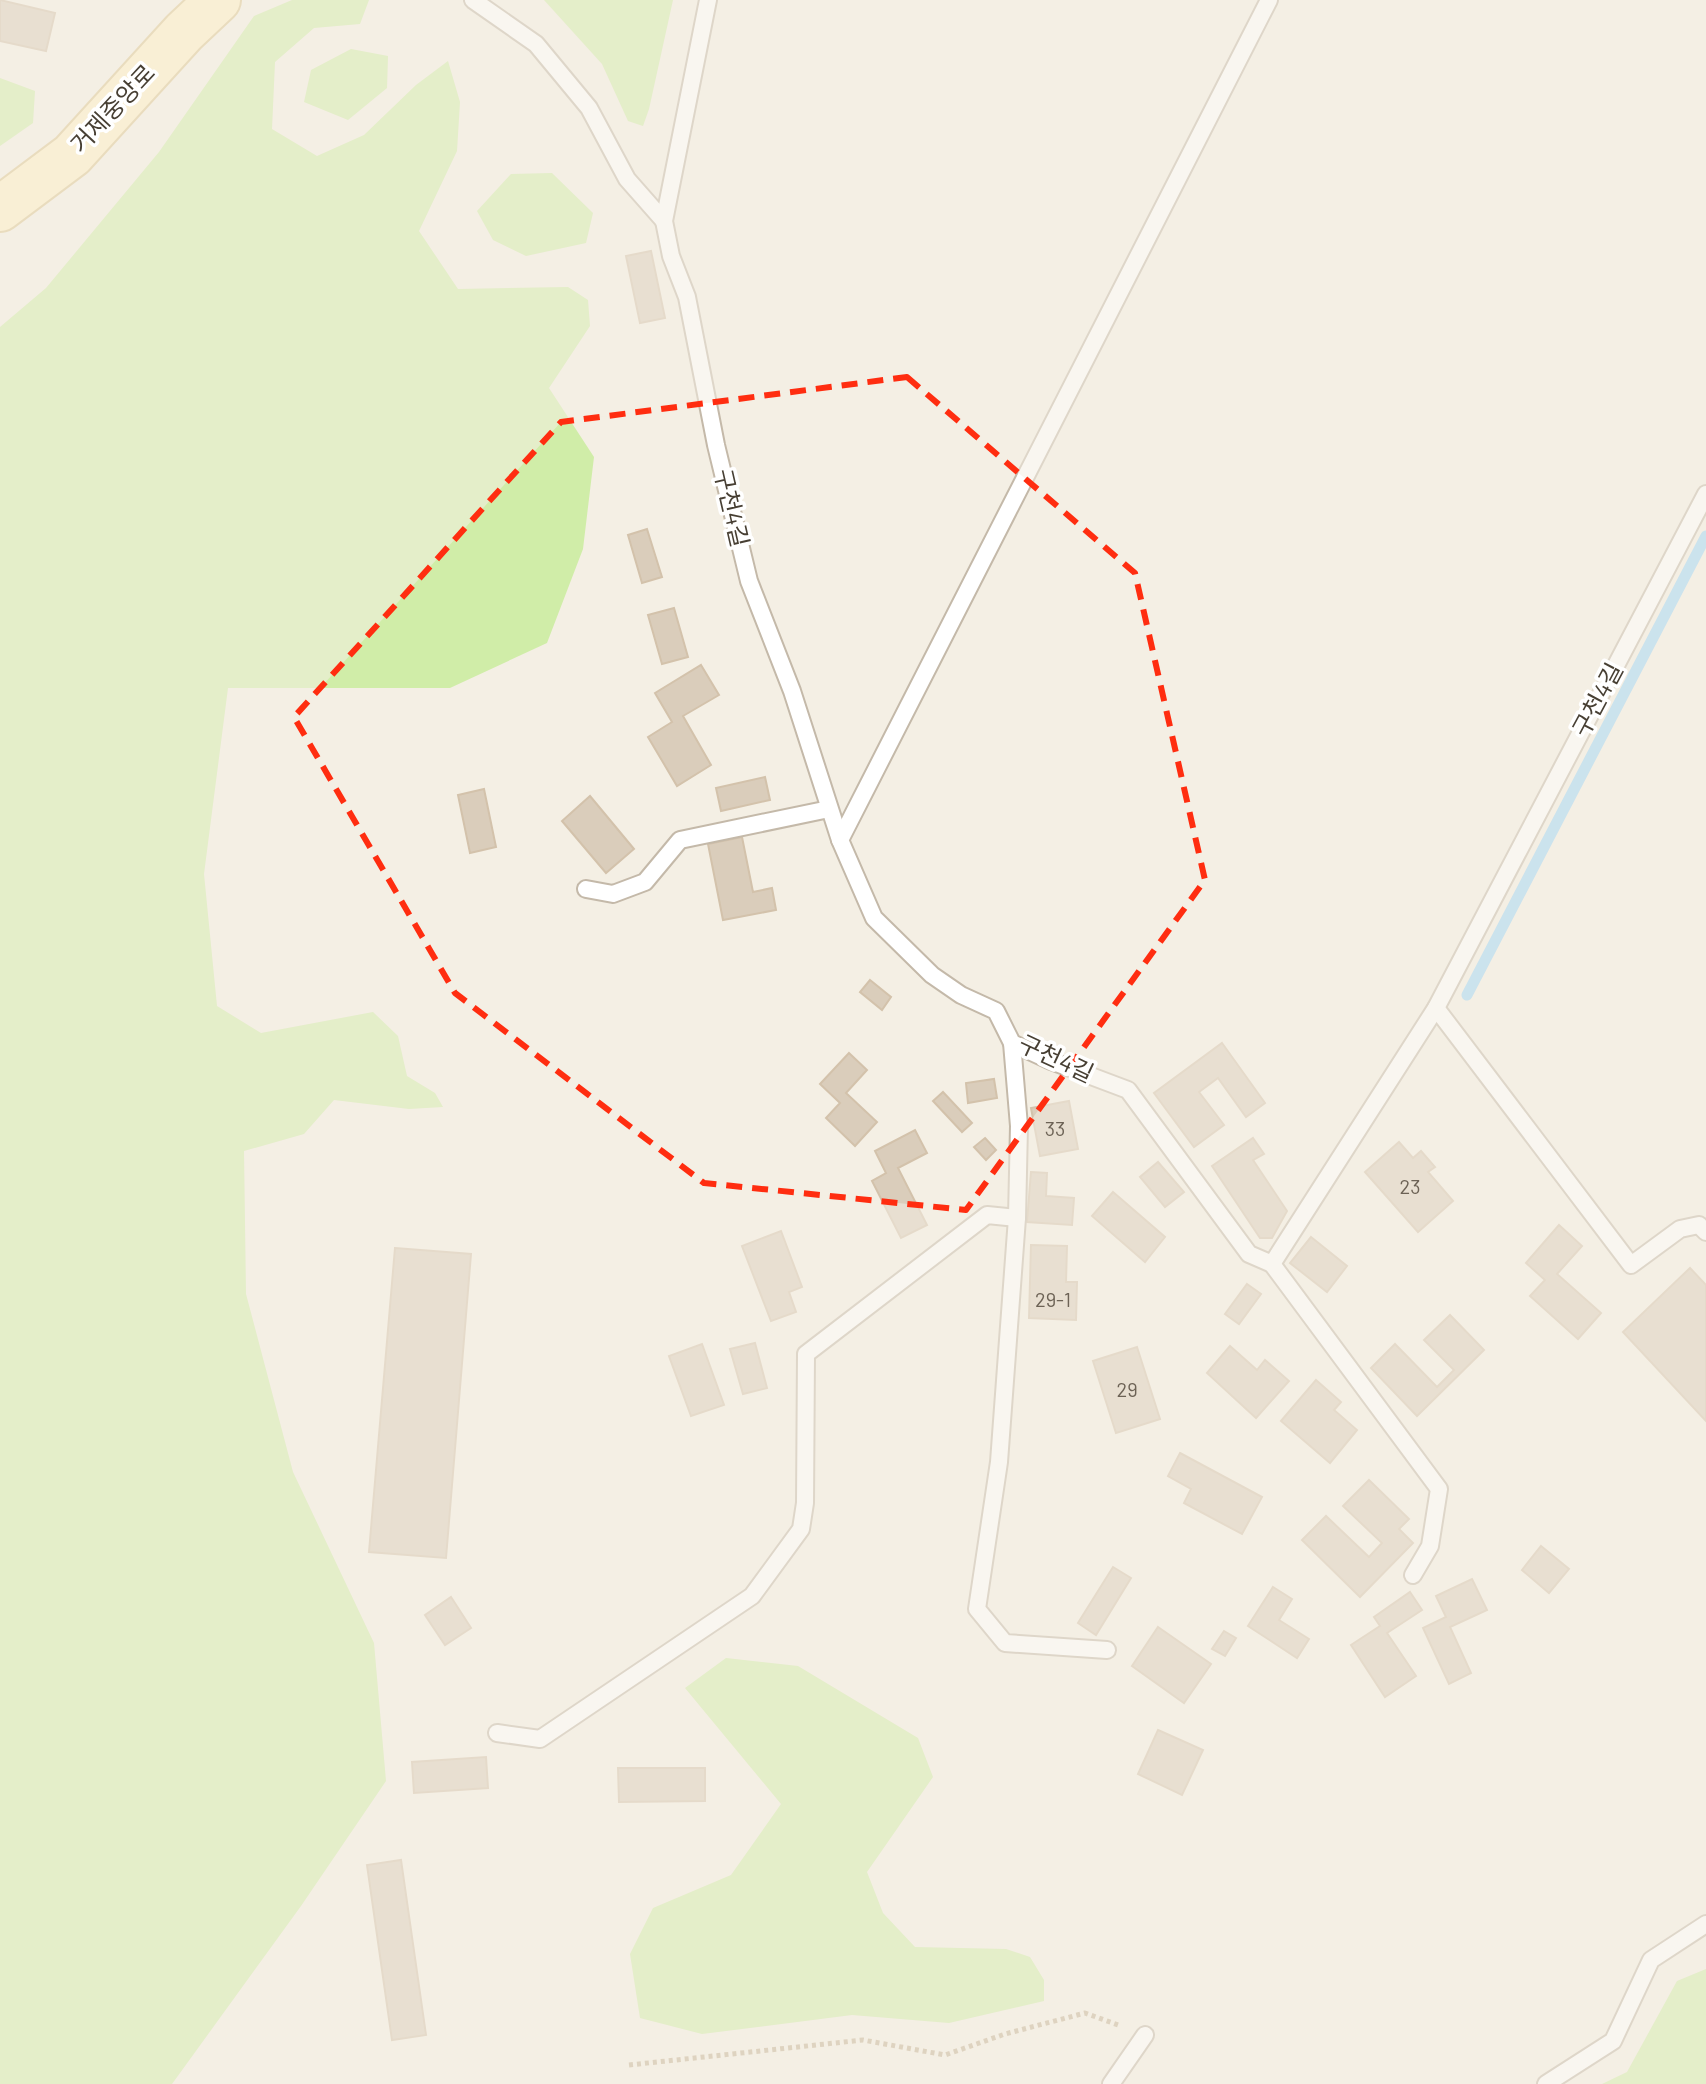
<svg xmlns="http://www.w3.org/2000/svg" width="1706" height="2084" viewBox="0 0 1706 2084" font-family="Barlow,'Noto Sans KR',sans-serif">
  <rect width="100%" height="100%" fill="#f4efe4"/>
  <g fill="#d0eda8">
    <polygon points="292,0 369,0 360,24 314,28 275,62 272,129 317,156 364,135 416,85 448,61 460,102 457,151 419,231 458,289 568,287 588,300 590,326 549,388 594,457 583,549 547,643 450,688 228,688 204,874 217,1006 261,1033 373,1012 398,1036 407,1076 435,1093 443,1107 409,1109 334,1100 304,1134 244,1151 246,1294 293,1472 374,1643 386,1781 301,1906 172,2084 0,2084 0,327 46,288 159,152 254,16"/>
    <polygon points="544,0 673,0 649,109 643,126 628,121 602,64"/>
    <polygon points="351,49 388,56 387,88 348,120 304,102 311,70"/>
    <polygon points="0,78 35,91 33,123 0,146"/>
    <polygon points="552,173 593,213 586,243 526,256 493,240 477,211 511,174"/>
    <polygon points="726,1658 798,1666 918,1738 933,1777 867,1872 883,1913 915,1947 1006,1949 1030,1957 1044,1980 1044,2001 949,2023 852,2015 702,2034 640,2018 630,1954 653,1908 731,1875 781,1804 685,1688"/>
    <polygon points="1706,1969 1706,2084 1602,2084 1627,2072 1677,1981"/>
  </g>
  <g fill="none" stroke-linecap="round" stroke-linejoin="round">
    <polyline stroke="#99d4f8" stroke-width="11" points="1467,995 1706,536"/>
  </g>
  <g fill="#dacdbb" stroke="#d3c2ab" stroke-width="2">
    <polygon points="0,0 55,13 46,51 0,41"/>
    <polygon points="651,251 665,318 640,323 626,256"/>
    <polygon points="647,529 662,577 642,583 628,535"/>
    <polygon points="674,608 688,657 662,664 648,615"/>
    <polygon points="701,665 719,695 683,716 711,765 677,786 648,737 672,722 655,693"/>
    <polygon points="765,777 770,800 721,811 716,788"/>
    <polygon points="484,789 496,847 470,853 458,795"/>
    <polygon points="590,796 634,849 606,873 562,821"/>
    <polygon points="742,837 753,892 772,888 776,910 723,920 708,844"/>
    <polygon points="870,980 891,997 882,1010 860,992"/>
    <polygon points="1222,1043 1265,1103 1246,1117 1218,1078 1199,1092 1224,1125 1194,1147 1154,1093"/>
    <polygon points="849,1053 867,1070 846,1093 877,1122 855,1146 826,1118 840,1103 820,1084"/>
    <polygon points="994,1079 997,1098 968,1103 966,1083"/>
    <polygon points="943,1092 972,1123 962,1132 933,1101"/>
    <polygon points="1069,1101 1078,1149 1040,1156 1031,1108"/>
    <polygon points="915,1130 927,1153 898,1168 927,1225 901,1238 872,1181 886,1173 875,1151"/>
    <polygon points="985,1138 996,1150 986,1160 974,1147"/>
    <polygon points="1253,1138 1264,1154 1253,1160 1287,1211 1272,1238 1260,1238 1212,1166"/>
    <polygon points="1399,1142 1413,1158 1421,1151 1435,1167 1428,1172 1453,1201 1418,1232 1365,1172"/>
    <polygon points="1158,1162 1184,1192 1165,1207 1140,1177"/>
    <polygon points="1031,1172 1047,1173 1046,1196 1074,1198 1072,1225 1027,1222"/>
    <polygon points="1113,1192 1165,1237 1145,1262 1092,1216"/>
    <polygon points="1559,1225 1582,1246 1557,1274 1601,1313 1578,1339 1530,1296 1545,1280 1526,1263"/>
    <polygon points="781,1231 802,1287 789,1292 796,1312 771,1321 742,1246"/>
    <polygon points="1311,1237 1347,1266 1327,1292 1290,1263"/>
    <polygon points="1031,1245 1067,1246 1066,1282 1077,1282 1076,1320 1029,1318"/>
    <polygon points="395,1248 471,1254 446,1558 369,1552"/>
    <polygon points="1690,1268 1706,1285 1706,1421 1623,1332"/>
    <polygon points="1247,1284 1261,1294 1239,1324 1225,1314"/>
    <polygon points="1450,1315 1484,1350 1417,1416 1371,1368 1395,1344 1437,1387 1454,1370 1424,1340"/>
    <polygon points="755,1343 767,1388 743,1394 730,1349"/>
    <polygon points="702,1344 724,1405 691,1416 669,1356"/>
    <polygon points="1230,1346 1257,1370 1265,1360 1289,1381 1256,1418 1207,1373"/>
    <polygon points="1137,1347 1160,1419 1116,1433 1093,1361"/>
    <polygon points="1316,1380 1341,1402 1334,1410 1357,1430 1330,1463 1281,1421"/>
    <polygon points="1180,1453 1262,1497 1242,1534 1184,1503 1191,1489 1168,1476"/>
    <polygon points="1369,1480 1409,1519 1399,1529 1413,1543 1360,1597 1302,1540 1326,1516 1369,1557 1382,1543 1343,1506"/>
    <polygon points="1541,1546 1569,1569 1549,1593 1522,1570"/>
    <polygon points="1113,1567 1131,1578 1096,1635 1078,1623"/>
    <polygon points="1472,1579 1487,1610 1450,1627 1471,1673 1449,1684 1423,1628 1446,1617 1436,1596"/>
    <polygon points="1273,1587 1292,1599 1279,1620 1309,1639 1297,1658 1248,1626"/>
    <polygon points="1410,1592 1422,1610 1387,1633 1416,1676 1385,1697 1351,1645 1380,1626 1374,1617"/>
    <polygon points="451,1597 471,1628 445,1645 425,1615"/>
    <polygon points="1158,1627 1211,1664 1184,1703 1132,1666"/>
    <polygon points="1224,1631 1236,1638 1225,1656 1212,1649"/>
    <polygon points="1158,1730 1203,1750 1182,1795 1138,1774"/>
    <polygon points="486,1757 488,1788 414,1793 412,1762"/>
    <polygon points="618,1768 705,1768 705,1801 619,1802"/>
    <polygon points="401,1860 426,2035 392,2040 367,1865"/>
  </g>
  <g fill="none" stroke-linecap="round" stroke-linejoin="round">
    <g stroke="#c4b9a9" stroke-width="20">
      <g id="lane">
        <polyline points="473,0 536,44 589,108 627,179 664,221"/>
        <polyline points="708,0 664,221 671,256 687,297 716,445 749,581 792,691 840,840 874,918 932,975 961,995 996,1011 1012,1043 1051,1061 1128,1090 1249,1254 1272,1264 1436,1008 1706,494"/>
        <polyline points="840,840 1269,0"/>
        <polyline points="586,889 613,894 645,882 680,840 829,809"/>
        <polyline points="1436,1008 1631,1265 1680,1229 1699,1225 1706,1232"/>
        <polyline points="1012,1043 1019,1126 1017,1218 999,1462 977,1609 1005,1643 1107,1650"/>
        <polyline points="1272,1264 1439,1489 1430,1546 1413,1575"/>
        <polyline points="497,1733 540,1739 752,1596 801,1529 805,1503 806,1354 987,1215 1017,1218"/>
        <polyline points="1111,2084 1145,2035"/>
        <polyline points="1546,2084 1613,2041 1651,1960 1706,1924"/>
      </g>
    </g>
    <g stroke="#dcc690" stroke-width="48">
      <polyline id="secondary" points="0,209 72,155 184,32 218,0"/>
    </g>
    <polyline stroke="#c4b295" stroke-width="5" stroke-dasharray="4 4" stroke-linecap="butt" points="629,2065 863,2040 945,2055 1005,2034 1085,2013 1121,2026"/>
    <use href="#lane" stroke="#fff" stroke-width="16"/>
    <use href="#secondary" stroke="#ffefc3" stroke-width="44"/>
  </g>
  <path d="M0 0H1706V2084H0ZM907,377L1135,573L1205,880L966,1210L704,1183L455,993L294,717L561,422Z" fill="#f4efe4" fill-opacity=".55" fill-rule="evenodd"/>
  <path fill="none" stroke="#ff2d10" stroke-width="6" stroke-dasharray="16 10" stroke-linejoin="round" d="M907,377L1135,573L1205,880L966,1210L704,1183L455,993L294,717L561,422Z"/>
  <g text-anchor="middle" stroke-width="7" stroke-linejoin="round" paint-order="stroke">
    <g font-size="20" fill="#6c6255">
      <text x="1055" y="1136">33</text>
      <text x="1410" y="1194">23</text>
      <text x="1053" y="1307">29-1</text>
      <text x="1127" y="1397">29</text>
    </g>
    <g font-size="24" fill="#473f33" stroke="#fff">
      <text transform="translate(113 109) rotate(-47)" y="8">거제중앙로</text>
      <text transform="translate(731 508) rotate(77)" y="8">구천4길</text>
      <text transform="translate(1598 700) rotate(-62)" y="8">구천4길</text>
      <text transform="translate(1056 1059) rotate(25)" y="8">구천4길</text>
    </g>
  </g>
</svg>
